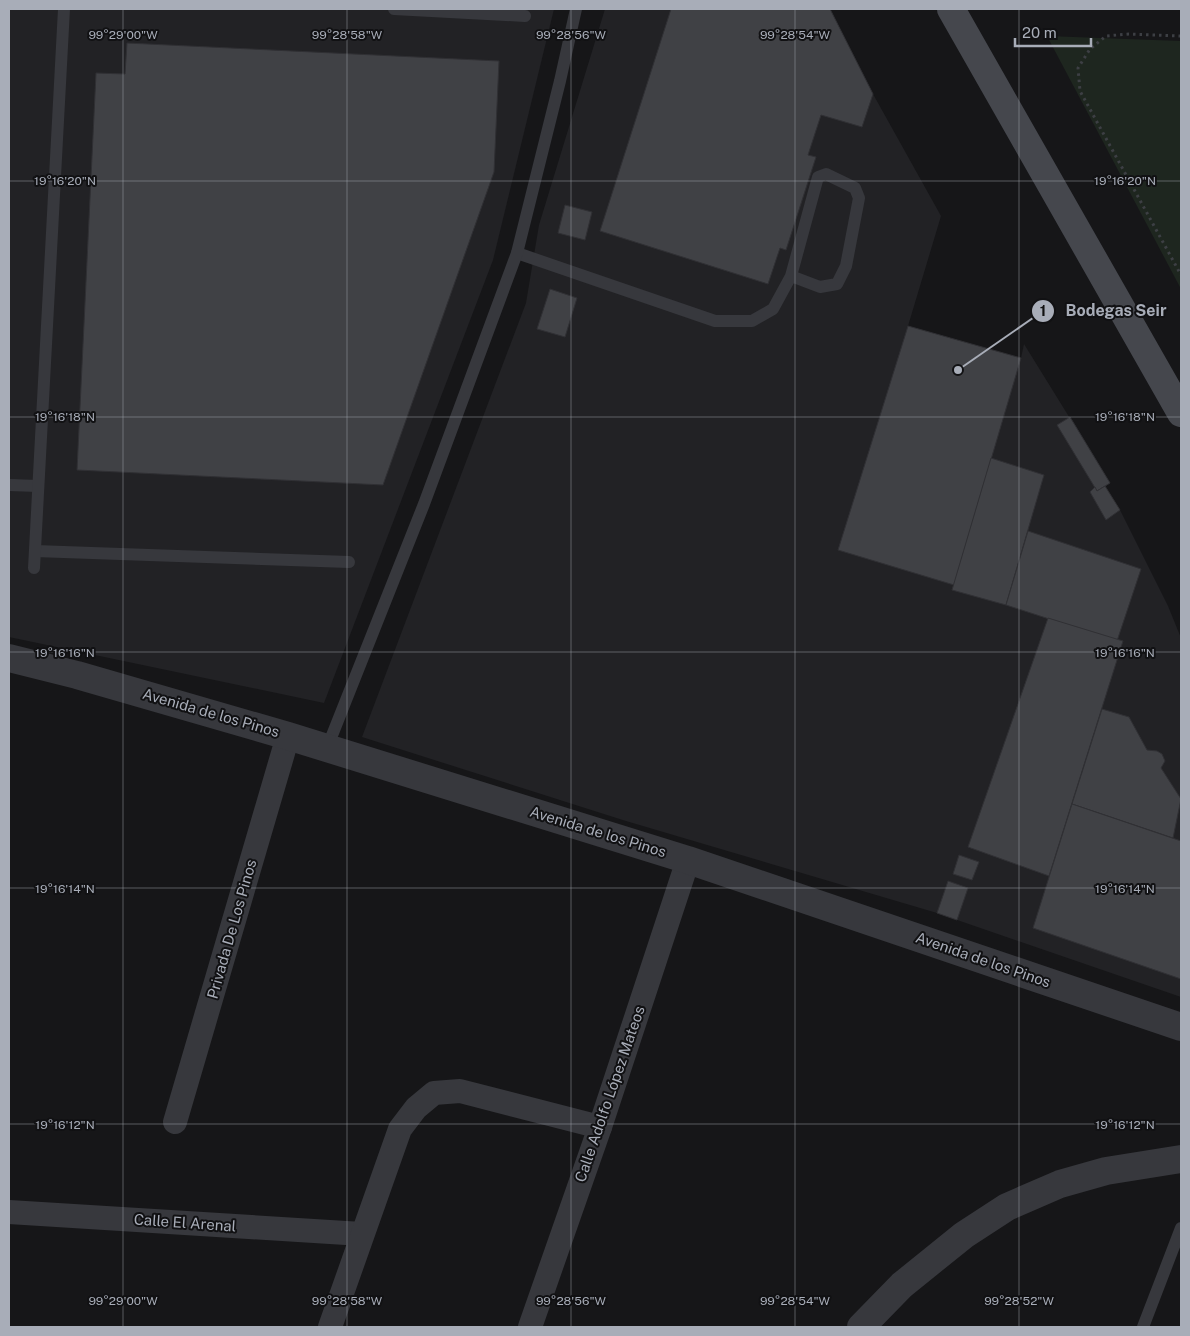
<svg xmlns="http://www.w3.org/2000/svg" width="1190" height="1336" viewBox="0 0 1190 1336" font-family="'Public Sans',sans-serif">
  <rect width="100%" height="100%" fill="#161618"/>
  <g fill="#222225">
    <polygon points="9,9 554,9 493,260 324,703 9,637"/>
    <polygon points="605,9 830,9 873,94 941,216 908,326 1021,358 1024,344 1110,483 1105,486 1120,510 1168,606 1181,638 1181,997 937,913 626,821 362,737 526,303 539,225"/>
  </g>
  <polygon fill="#1e261f" points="1047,36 1181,41 1181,289"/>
  <g fill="#404145" stroke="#303034">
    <polygon points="671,9 830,9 873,94 862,127 821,115 808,155 816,157 786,250 780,248 768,284 600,231"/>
    <polygon points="127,43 499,61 494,172 383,485 77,470 96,73 125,74"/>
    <polygon points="565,205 592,212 585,240 558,233"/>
    <polygon points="550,289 577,298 565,337 537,329"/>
    <polygon points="908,326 1021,358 954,585 838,550"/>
    <polygon points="1070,417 1110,483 1097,491 1057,425"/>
    <polygon points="991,458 1044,475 1006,605 952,590"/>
    <polygon points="1105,486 1120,510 1106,520 1090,492 1095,487 1097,491"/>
    <polygon points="1028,531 1141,569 1117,641 1006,605"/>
    <polygon points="1048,618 1123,641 1049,876 968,847"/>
    <polygon points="1102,709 1129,717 1147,750 1157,751 1162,754 1165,761 1161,768 1181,799 1173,838 1072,804"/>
    <polygon points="1072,804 1181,841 1181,979 1033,928"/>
    <polygon points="959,855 979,862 972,880 953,874"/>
    <polygon points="948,881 968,888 957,920 937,913"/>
  </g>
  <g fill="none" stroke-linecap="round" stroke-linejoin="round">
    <polyline stroke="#3d3f44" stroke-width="3" stroke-dasharray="2.5 4" stroke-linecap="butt" points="1181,36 1129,34 1106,36 1090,49 1078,68 1080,91 1181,275"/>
    <g stroke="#37383d" stroke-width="12">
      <polyline points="394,9 525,16"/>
      <polyline points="517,253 715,321 752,321 773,309 791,276 818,177 826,174 855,188 859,198 846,266 837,284 820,287 791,276"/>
      <polyline points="9,485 38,486"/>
      <polyline points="35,551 349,562"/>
      <polyline points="34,568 64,9"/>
      <polyline points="327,748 424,504 517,253 560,81 576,9"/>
      <polyline points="1143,1327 1181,1228"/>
    </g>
    <g stroke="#37383d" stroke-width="24">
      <polyline points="175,1122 288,736"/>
      <polyline points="9,1212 362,1234"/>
      <polyline points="330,1327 400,1129 416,1108 434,1093 460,1091 600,1127"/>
      <polyline points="530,1327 600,1127 688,860"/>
    </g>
    <g stroke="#37383d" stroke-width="28">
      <polyline points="9,658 77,675 288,736 688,860 1181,1027"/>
      <polyline points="861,1327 902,1285 964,1235 1007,1207 1060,1184 1106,1171 1181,1159"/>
    </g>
    <polyline stroke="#45474d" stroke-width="28" points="951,9 1181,413"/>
  </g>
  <path fill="none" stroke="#a8adb8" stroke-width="1" stroke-opacity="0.45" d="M123,9V1327M347,9V1327M571,9V1327M795,9V1327M1019,9V1327M9,181H1181M9,417H1181M9,652H1181M9,888H1181M9,1124H1181"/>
  <g text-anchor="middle" stroke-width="4" stroke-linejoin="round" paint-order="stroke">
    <g font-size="15" fill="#a8adb8" stroke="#111113">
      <text transform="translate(211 713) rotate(16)" y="5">Avenida de los Pinos</text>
      <text transform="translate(598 832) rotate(17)" y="5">Avenida de los Pinos</text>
      <text transform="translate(232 929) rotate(-74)" y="5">Privada De Los Pinos</text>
      <text transform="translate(983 960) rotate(19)" y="5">Avenida de los Pinos</text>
      <text transform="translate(610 1094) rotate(-71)" y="5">Calle Adolfo López Mateos</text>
      <text transform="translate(185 1223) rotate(4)" y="5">Calle El Arenal</text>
    </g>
  </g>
  <g font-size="12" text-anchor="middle" fill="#a8adb8" stroke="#111113" stroke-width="4" stroke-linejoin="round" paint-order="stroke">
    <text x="123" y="39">99°29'00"W</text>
    <text x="347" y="39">99°28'58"W</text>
    <text x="571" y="39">99°28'56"W</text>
    <text x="795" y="39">99°28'54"W</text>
    <text x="65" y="185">19°16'20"N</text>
    <text x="1125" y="185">19°16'20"N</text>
    <text x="65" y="421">19°16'18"N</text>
    <text x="1125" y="421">19°16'18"N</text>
    <text x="65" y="657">19°16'16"N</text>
    <text x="1125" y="657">19°16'16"N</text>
    <text x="65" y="893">19°16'14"N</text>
    <text x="1125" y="893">19°16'14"N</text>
    <text x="65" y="1129">19°16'12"N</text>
    <text x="1125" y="1129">19°16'12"N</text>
    <text x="123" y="1305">99°29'00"W</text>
    <text x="347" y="1305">99°28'58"W</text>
    <text x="571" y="1305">99°28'56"W</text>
    <text x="795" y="1305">99°28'54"W</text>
    <text x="1019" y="1305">99°28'52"W</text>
  </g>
  <path fill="none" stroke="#a8adb8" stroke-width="2" d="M958 370L1043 311"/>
  <g fill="#a8adb8" stroke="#111113" stroke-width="2">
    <circle cx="958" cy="370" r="5"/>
    <circle cx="1043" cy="311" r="12"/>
  </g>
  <g font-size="15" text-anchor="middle" font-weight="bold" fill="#111">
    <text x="1043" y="316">1</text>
  </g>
  <g font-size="16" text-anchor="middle" font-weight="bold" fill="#a8adb8" stroke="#111113" stroke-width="4" stroke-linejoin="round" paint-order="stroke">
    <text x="1116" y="316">Bodegas Seir</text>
  </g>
  <rect width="1190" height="1336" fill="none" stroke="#a8adb8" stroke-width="20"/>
  <path d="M1015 38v8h76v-8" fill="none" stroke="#a8adb8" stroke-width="2.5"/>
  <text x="1022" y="38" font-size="15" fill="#a8adb8" stroke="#111113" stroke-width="4" paint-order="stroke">20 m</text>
</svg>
